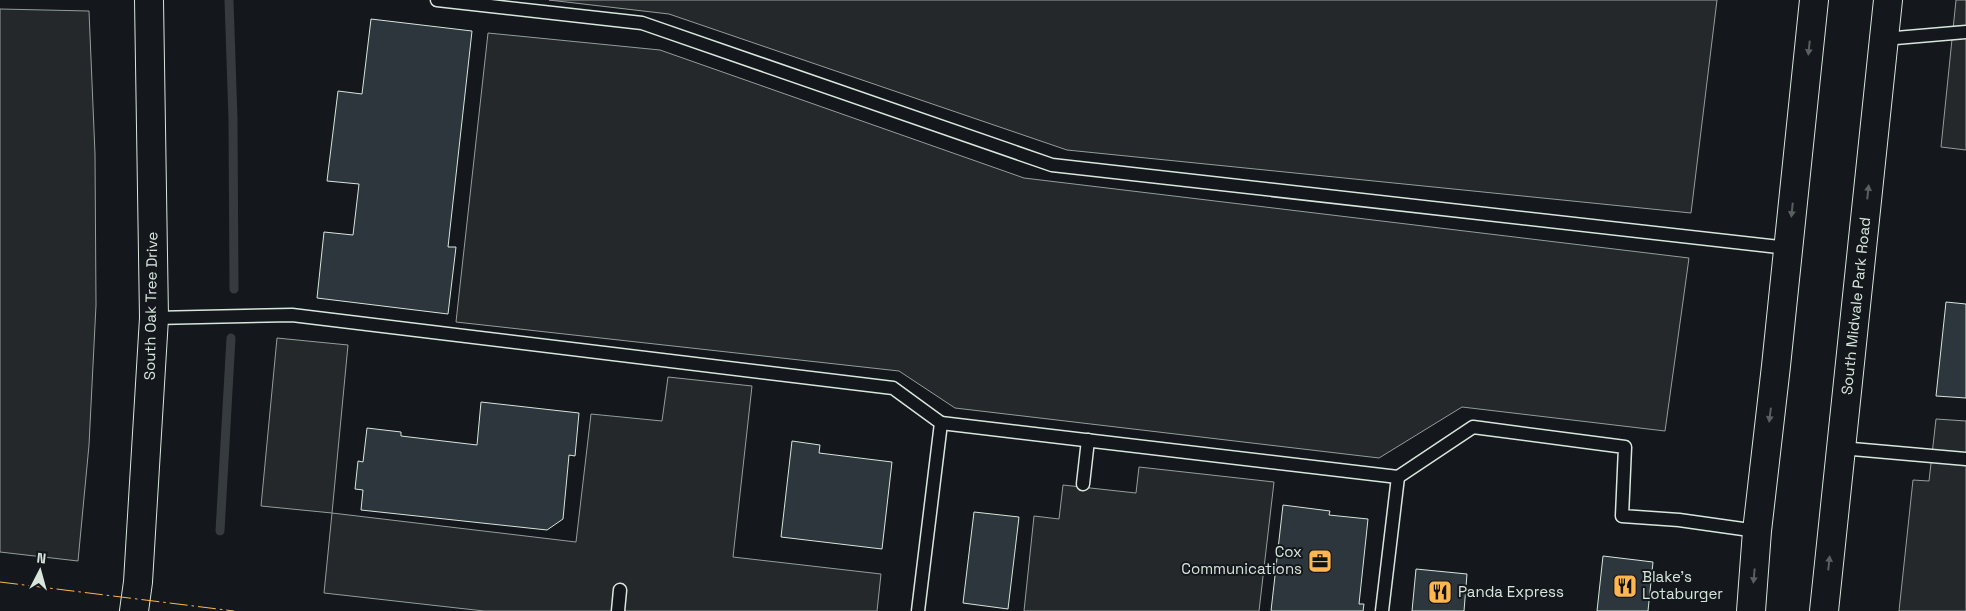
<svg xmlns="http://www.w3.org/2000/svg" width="1966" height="611" viewBox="0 0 1966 611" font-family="'Space Grotesk',sans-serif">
  <rect width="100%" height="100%" fill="#14181c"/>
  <g fill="#24282b" stroke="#939e99">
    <polygon points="549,0 1717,0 1691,213 1067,150 669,14"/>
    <polygon points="1956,0 1966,0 1966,150 1941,147"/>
    <polygon points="0,9 89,11 95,154 96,305 89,445 78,561 0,552"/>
    <polygon points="488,33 660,50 1024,178 1689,258 1665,431 1462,407 1379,458 955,408 899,371 456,322"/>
    <polygon points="277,338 348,345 332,513 576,542 591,414 662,421 668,377 752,386 733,557 881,574 877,611 484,611 324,593 332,513 261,506"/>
    <polygon points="1936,419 1966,421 1966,611 1899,611 1913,480 1929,481"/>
    <polygon points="1139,467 1274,482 1259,611 1024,611 1034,516 1059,519 1063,485 1136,493"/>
  </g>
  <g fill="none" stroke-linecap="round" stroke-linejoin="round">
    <g stroke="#363b3e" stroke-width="9">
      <polyline points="229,0 233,119 234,289"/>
      <polyline points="220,531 231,338"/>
    </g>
  </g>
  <g fill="#2c363c" stroke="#d8e6dc">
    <polygon points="371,19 472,31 448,247 456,247 448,314 317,298 324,232 353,235 359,184 327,181 338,91 362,94"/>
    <polygon points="1946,302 1966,304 1966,398 1936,396"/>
    <polygon points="481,402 579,413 575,456 569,455 563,519 547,530 361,510 363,490 355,489 358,461 363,462 367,428 401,432 401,436 477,445"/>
    <polygon points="792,441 820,445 819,453 892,462 882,549 781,537"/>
    <polygon points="1283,505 1330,511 1329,515 1368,519 1359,604 1364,604 1363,611 1271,611"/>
    <polygon points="974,512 1019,517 1008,609 963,603"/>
    <polygon points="1603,556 1653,562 1648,611 1597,611"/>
    <polygon points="1416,569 1467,574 1464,611 1412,611"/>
  </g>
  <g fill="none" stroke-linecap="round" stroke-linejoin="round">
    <g stroke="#d8e6dc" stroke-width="15">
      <g id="lane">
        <polyline points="437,0 642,23 1052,165 1788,248"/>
        <polyline points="1884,39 1966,32"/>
        <polyline points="154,318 292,315 893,388 941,423 918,611"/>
        <polyline points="941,423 1398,477 1473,427 1625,447 1622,516 1679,520 1757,531"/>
        <polyline points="1841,448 1966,459"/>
        <polyline points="1083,484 1088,440"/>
        <polyline points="618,611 620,590"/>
        <polyline points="1382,611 1398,477"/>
      </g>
    </g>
    <g stroke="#d8e6dc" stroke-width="30">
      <g id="secondary">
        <polyline points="134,611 138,582 154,318 149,0"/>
        <polyline points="1751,611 1757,531 1776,366 1814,0"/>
        <polyline points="1824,611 1888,0"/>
      </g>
    </g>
    <use href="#lane" stroke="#14181c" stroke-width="12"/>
    <use href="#secondary" stroke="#14181c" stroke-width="28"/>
    <polyline stroke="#ffb74d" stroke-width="1" stroke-dasharray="18 4 2.5 4" stroke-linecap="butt" points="0,582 234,611"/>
  </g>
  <defs><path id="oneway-solid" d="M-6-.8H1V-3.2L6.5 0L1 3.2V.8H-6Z" transform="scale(1.25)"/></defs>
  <g fill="#59605f">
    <use href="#oneway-solid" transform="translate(1809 48) rotate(96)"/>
    <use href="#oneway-solid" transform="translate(1868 192) rotate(-84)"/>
    <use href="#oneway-solid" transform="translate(1792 210) rotate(96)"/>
    <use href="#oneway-solid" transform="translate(1770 415) rotate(97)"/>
    <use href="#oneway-solid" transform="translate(1829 563) rotate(-84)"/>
    <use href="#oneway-solid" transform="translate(1754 576) rotate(95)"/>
  </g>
  <defs>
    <g id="office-square" transform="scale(1.25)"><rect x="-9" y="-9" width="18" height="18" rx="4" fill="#ffb74d" stroke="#14181c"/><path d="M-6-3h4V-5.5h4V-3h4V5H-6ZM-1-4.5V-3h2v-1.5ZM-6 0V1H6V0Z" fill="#111"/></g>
    <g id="restaurant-square" transform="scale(1.25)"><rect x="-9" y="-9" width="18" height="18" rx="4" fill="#ffb74d" stroke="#14181c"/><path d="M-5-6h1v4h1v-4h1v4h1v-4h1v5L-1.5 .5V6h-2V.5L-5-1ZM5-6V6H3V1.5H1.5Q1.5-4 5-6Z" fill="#111"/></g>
  </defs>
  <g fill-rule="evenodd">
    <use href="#office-square" x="1320" y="561"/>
    <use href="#restaurant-square" x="1625" y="586"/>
    <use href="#restaurant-square" x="1440" y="592"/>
  </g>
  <g text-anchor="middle" stroke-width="4" stroke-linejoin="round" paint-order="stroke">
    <g font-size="15" fill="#d8e6dc" stroke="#14181c">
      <text transform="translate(151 306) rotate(-89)" y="5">South Oak Tree Drive</text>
      <text transform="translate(1856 306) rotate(-84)" y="5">South Midvale Park Road</text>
    </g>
    <g font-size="15" fill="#d8e6dc" stroke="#14181c" text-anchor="start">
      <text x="1302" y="557" text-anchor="end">Cox<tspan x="1302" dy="17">Communications</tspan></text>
      <text x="1642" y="582">Blake's<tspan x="1642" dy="17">Lotaburger</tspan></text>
      <text x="1458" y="597">Panda Express</text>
    </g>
  </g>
  <g transform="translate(40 571) rotate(6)" stroke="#14181c" stroke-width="4" paint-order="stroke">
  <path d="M0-4L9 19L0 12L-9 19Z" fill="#d8e6dc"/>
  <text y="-8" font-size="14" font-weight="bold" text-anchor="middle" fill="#d8e6dc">N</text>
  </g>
</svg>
